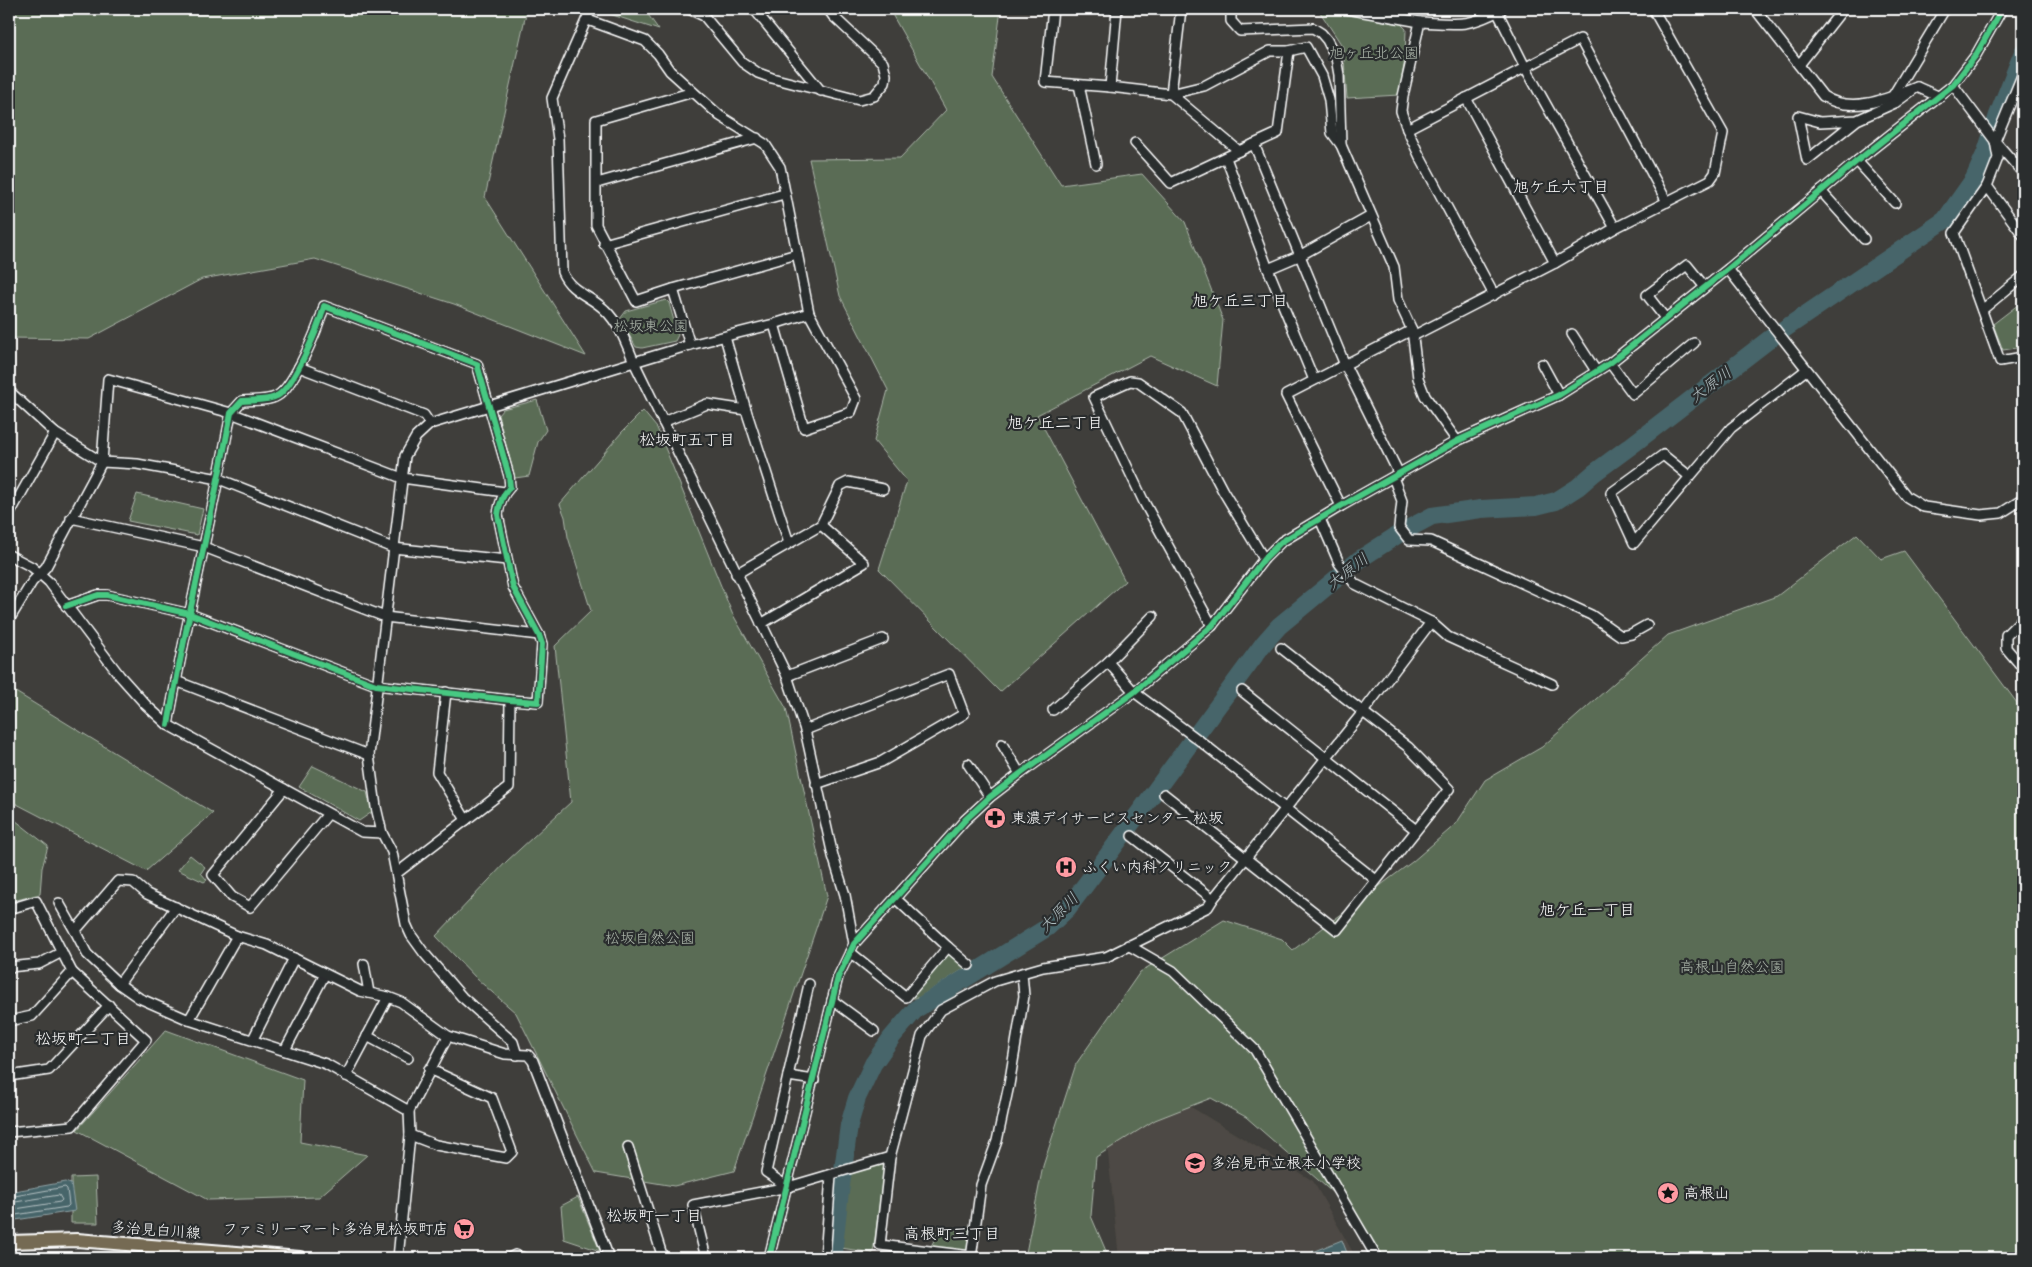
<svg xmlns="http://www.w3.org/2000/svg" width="2032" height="1267" viewBox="0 0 2032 1267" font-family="Delius,'Klee One',sans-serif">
  <rect width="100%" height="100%" fill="#3f3e3b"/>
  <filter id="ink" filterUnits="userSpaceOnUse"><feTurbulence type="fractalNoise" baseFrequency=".02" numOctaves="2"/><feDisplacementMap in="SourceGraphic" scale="10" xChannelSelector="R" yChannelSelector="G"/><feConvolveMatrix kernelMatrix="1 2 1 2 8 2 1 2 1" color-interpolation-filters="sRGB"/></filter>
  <g filter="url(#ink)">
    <polygon fill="#4e4a44" points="1186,1104 1313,1181 1356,1258 1119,1258 1107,1144"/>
    <g fill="#5a6c55" stroke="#acb6aa">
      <polygon points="9,9 527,9 485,197 586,356 454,304 315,259 202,279 89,339 9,338"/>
      <polygon points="598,9 644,9 659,30 597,10"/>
      <polygon points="889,9 1001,9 992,77 1061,185 1142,174 1185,222 1223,320 1217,386 1150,356 1037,415 1125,581 1000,692 879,569 907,481 874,441 888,390 840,296 809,159 900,158 946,110"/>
      <polygon points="1318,9 1327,9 1401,24 1406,29 1405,59 1399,95 1347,98 1343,47"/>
      <polygon points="666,300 669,303 678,335 675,341 642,348 636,347 620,319 626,311"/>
      <polygon points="2023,301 2023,347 2003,350 1993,324"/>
      <polygon points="537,400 546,430 538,442 529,476 515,478 498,415 503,409"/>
      <polygon points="643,411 657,428 732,613 786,708 827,896 734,1171 674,1186 596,1173 516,1013 477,979 436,936 507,861 571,802 555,646 591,611 568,537 565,517 560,504 622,432"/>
      <polygon points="137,494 203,509 197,535 128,521"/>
      <polygon points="1857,534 1881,559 1904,551 2023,711 2023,1258 1371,1258 1341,1200 1246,1117 1211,1098 1155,1120 1096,1157 1091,1216 1109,1258 1025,1258 1043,1166 1076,1064 1140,972 1224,920 1282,939 1293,950 1412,862 1456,824 1485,780 1542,747 1668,635 1777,596"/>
      <polygon points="9,688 213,813 146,871 9,800"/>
      <polygon points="313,766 367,792 372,812 359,821 299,787"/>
      <polygon points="15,820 48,846 42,868 40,894 9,902 9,847"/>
      <polygon points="190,855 205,867 201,873 207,880 204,882 178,870"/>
      <polygon points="946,953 952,953 967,967 918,998 913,998 913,993"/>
      <polygon points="166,1030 303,1080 300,1142 367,1155 319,1197 208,1200 77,1130"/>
      <polygon points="885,1163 873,1253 841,1248 848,1173"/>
      <polygon points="96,1177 98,1223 71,1223 71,1178"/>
      <polygon points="578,1197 600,1251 564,1239 561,1206"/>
      <polygon points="970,1228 967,1253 930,1248 939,1231"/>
    </g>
    <g fill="#47656a" stroke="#91a3a6">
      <polygon points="65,1182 71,1184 75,1211 9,1221 9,1192"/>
      <polygon points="1342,1240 1349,1258 1314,1258 1312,1252"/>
    </g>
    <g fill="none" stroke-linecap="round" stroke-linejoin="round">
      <g stroke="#b5c1c3" stroke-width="1">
        <polyline points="9,1197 65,1187 67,1189 69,1205 67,1207 9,1216"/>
        <polyline points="9,1203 59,1195 62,1200 60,1202 9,1210"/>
      </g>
      <polyline stroke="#47656a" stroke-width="18" points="835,1258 834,1246 839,1200 849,1125 857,1098 873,1064 892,1037 916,1009 1048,927 1067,909 1105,859 1264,643 1279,626 1360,559 1402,532 1432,516 1481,509 1536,506 1556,501 1578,487 1594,473 1632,445 1771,338 1945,220 1974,179 1986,152 1998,115 2023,52"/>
      <g stroke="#fff" stroke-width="12">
        <g id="minor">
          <path d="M591,9L552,98L558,139L562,272C571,293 590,295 605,310C619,323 627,345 634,362L787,676L805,730L833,856L845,895L854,944"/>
          <polyline points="689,9 704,16 742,62 758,73 772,78 859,100 874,96 885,83 886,75 883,63 833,16 828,9"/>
          <polyline points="754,9 821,91"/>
          <polyline points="1053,9 1045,82 1110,87 1171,94 1239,151 1254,144 1345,365 1399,474"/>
          <polyline points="1181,9 1171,94 1204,86 1270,51 1289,51 1306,47 1322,76 1329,100 1332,133 1341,145"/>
          <polyline points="1231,9 1231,21 1240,31 1313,28 1321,33 1327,40 1336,58 1339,75 1341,145 1394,267 1398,300 1412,330 1418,378 1425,396 1457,441"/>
          <polyline points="1347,9 1420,22 1403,96 1401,111 1407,129 1420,157 1494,295"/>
          <polyline points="1496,9 1525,67 1615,228"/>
          <path d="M1755,9L1823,96C1851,115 1889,98 1917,87L1940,97"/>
          <polyline points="588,20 645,41 658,54 670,71 720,116 765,144 780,167 809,313 856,399 851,412 804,428 774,324"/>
          <path d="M1420,22C1456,24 1468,28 1502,9"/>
          <polyline points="1799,65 1843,9"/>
          <polyline points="2023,73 1995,141 1998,158 1987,186 1954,233 2000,361 2023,357"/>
          <polyline points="1079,85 1096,164"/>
          <polyline points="1953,85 1995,141 2023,173"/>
          <polyline points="1110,87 1117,9"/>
          <polyline points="693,92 596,120 596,225 636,301 673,289 797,254"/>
          <polyline points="1892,97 1945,9"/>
          <polyline points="1466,98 1555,263"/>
          <polyline points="1857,120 1820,122 1798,116 1807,160 1857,120 1895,103 1917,87"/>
          <polyline points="1407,129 1580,39 1667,202"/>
          <polyline points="1135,143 1171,183 1239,151"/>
          <polyline points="1254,144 1278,133 1289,51"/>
          <polyline points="1226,158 1268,269 1314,380"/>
          <polyline points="1857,161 1895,203"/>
          <polyline points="597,183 757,138"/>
          <polyline points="1987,186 2023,235"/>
          <polyline points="1821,191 1864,239"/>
          <polyline points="604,244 784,194"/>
          <polyline points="1268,269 1301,255 1371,216"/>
          <polyline points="1728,269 1907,497 1924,507 1981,515 2001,513 2023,499"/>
          <polyline points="673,289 690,345"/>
          <polyline points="1982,310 2023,276"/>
          <polyline points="1665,318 1647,295 1687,265 1704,286"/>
          <polyline points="1572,334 1596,371"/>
          <polyline points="1413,336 1555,263 1615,228 1710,180 1715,173 1723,133 1653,9"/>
          <polyline points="725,337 746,410"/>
          <polyline points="1610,363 1633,394 1694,343"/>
          <polyline points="1542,364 1559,395"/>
          <polyline points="299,367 424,415 430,424"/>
          <polyline points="9,391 55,433 102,462 137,464 219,479 393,548 507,560"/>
          <polyline points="663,422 707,404 746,410 789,543"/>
          <polyline points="1689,476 1663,455 1611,493 1634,543 1731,428 1806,370"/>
          <polyline points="1393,477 1402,501 1399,527 1409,540 1431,541 1591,615 1621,636 1631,634 1647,625"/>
          <polyline points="1341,506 1286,395 1412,330"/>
          <polyline points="9,515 55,433"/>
          <polyline points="71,518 204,547 385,617 539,635"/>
          <polyline points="821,525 840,486 848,482 883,489"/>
          <polyline points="9,555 32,567 49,582 120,676 146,705 168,725 362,832 382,833"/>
          <polyline points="736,574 821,525 864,563 761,624"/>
          <path d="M66,606L98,595H107L190,614L376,685L510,700L538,702L542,644L539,635L513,587L498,515C499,505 503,494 510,487L509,476L477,364L324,306C320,324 294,387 277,396C269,401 253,400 242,401L231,413C212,517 186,620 168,725"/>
          <polyline points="2023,618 2006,635 2006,648 2023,668"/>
          <polyline points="9,620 32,582 46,567 102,462 108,379 231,413 402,478 505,492"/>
          <polyline points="1431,622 1448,637 1552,684"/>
          <polyline points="1212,626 1144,502 1094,397 1130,381 1138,382 1182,413 1223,491 1264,559"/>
          <polyline points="1108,662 1134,692 1200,741 1376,880"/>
          <polyline points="787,676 883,639"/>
          <polyline points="176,681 369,755"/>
          <polyline points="1242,691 1416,830"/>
          <polyline points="446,692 437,772 466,820"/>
          <polyline points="1053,710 1108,662 1153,616"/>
          <polyline points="805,730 949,674 964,714 881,762 816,784"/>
          <polyline points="1002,744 1020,774"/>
          <polyline points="968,764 990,797"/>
          <polyline points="284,789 213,875 232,897 250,907 328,814"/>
          <polyline points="1164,794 1337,930 1449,789 1408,747 1281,648"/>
          <polyline points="1132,836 1213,899"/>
          <polyline points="397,873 509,787 510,700"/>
          <polyline points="59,903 75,931"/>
          <polyline points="9,909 36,901 72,972 146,1040 72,1126 9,1132"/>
          <polyline points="1128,945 1173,971 1255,1050 1377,1258"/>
          <polyline points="948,947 969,965"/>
          <polyline points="850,952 906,997 948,947 895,898"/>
          <polyline points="364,964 369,993"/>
          <polyline points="9,967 39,964 62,952"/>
          <polyline points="119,984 176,907"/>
          <polyline points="832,1000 874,1031"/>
          <polyline points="189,1020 237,936"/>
          <polyline points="9,1021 32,1016 72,972"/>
          <polyline points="367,1036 408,1058"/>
          <polyline points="253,1039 294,958"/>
          <polyline points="285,1050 325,974"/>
          <polyline points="517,1055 513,1042 462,997 424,953 411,935 406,924 392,852 382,833 376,807 369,755 405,456 416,437 430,424 690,345 774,324 809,313"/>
          <polyline points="9,1076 49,1070 109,1005"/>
          <polyline points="346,1076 388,997"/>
          <polyline points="788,1076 814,1080"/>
          <polyline points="409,1111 326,1064 189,1020 139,998 119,984 87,954 75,931 118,881 133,882 147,894 237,936 267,945 360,991 388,997 401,1002 448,1036 505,1054 528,1055 533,1061 609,1258"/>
          <polyline points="410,1135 436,1145 506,1158 512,1152 492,1098 429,1069"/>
          <polyline points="628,1147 663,1258"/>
          <polyline points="890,1157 922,1036 941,1010 995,981 1022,973"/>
          <polyline points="788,1187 766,1172 809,984"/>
          <polyline points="398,1258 410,1135 409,1111 448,1036"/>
          <polyline points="509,1258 515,1255 524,1258"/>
          <polyline points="706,1258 693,1205 788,1187 890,1157 880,1245 971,1256"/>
          <polyline points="743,1258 769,1257"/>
          <polyline points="769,1258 838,977 854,944 965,820 990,797 1020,774 1134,692 1212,626 1264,559 1281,542 1341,506 1457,441 1559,395 1610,363 1728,269 1857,161 1953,85 1976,55 2002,9"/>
          <polyline points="825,1258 831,1175"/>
          <polyline points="971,1258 981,1185 997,1141 1009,1085 1024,996 1022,973 1043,967 1106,957 1208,907 1213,899 1363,712 1431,622 1355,584 1339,563 1320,519"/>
        </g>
      </g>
      <g stroke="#fff" stroke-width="16">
        <polyline id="primary" points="9,1242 77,1240 300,1258"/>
      </g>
      <use href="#minor" stroke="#2a2d2e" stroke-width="9"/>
      <use href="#primary" stroke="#746b52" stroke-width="12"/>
      <g stroke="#2a2d2e" stroke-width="9">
        <g id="cycleway">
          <path d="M66,606L98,595H107L190,614L376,685L510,700L538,702L542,644L539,635L513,587L498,515C499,505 503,494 510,487L509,476L477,364L324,306C320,324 294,387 277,396C269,401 253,400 242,401L231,413C212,517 186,620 168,725"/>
          <polyline points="769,1258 838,977 854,944 965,820 990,797 1020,774 1134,692 1212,626 1264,559 1281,542 1341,506 1457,441 1559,395 1610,363 1728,269 1857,161 1953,85 1976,55 2002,9"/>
        </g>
      </g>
      <use href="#cycleway" stroke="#46c982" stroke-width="6"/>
    </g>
  </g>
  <defs>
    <g id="pharmacy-disc" transform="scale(1.125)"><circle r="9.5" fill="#ff9aa2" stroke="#2a2d2e"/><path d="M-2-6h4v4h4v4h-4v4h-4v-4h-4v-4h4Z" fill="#111"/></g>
    <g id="hospital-disc" transform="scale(1.125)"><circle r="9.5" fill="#ff9aa2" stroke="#2a2d2e"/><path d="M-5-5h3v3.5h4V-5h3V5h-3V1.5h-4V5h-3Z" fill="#111"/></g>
    <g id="school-disc" transform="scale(1.125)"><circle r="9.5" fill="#ff9aa2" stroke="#2a2d2e"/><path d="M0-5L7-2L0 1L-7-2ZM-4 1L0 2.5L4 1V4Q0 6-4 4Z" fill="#111"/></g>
    <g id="sight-disc" transform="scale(1.125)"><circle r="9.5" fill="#ff9aa2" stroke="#2a2d2e"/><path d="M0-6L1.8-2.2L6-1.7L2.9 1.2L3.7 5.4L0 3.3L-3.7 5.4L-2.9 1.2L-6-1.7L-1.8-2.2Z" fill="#111"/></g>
    <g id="supermarket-disc" transform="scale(1.125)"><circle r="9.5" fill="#ff9aa2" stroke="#2a2d2e"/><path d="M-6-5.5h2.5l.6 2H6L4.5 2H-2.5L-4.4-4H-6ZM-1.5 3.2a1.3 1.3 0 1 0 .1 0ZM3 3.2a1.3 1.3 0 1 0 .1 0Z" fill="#111"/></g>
  </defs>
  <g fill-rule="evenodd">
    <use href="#pharmacy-disc" x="995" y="818"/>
    <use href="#hospital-disc" x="1066" y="867"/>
    <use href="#school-disc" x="1195" y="1163"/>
    <use href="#sight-disc" x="1668" y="1193"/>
    <use href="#supermarket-disc" x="464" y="1229"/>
  </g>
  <g text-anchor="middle" stroke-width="4.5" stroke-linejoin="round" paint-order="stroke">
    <g font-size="15" fill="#acb6aa" stroke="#2a2d2e">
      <text x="1374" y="58">旭ヶ丘北公園</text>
      <text x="651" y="331">松坂東公園</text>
      <text x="650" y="943">松坂自然公園</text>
      <text x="1732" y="972">高根山自然公園</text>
    </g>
    <g font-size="15" fill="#fff" stroke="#2a2d2e" text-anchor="start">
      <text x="1011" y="823">東濃デイサービスセンター 松坂</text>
      <text x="1082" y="872">ふくい内科クリニック</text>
      <text x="1211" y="1168">多治見市立根本小学校</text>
      <text x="1684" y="1198">高根山</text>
      <text x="448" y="1234" text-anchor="end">ファミリーマート多治見松坂町店</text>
    </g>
    <g font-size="15" fill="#fff" stroke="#2a2d2e">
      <text transform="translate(156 1230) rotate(4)" y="5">多治見白川線</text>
    </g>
    <g font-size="16" fill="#fff" stroke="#2a2d2e">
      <text x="1561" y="192">旭ケ丘六丁目</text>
      <text x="1240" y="306">旭ケ丘三丁目</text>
      <text x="1055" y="428">旭ケ丘二丁目</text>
      <text x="687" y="445">松坂町五丁目</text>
      <text x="1587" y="915">旭ケ丘一丁目</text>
      <text x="83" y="1044">松坂町二丁目</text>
      <text x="654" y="1221">松坂町一丁目</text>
      <text x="952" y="1239">高根町三丁目</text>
    </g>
    <g font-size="16" font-style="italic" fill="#acbabc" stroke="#2a2d2e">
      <text transform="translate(1710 384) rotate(-37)" y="6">大原川</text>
      <text transform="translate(1347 571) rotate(-38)" y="6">大原川</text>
      <text transform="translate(1058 912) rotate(-45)" y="6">大原川</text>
    </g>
  </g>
  <rect width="2032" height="1267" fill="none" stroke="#2a2d2e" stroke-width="30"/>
  <rect x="15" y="15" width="2002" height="1237" fill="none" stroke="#fff" stroke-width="2" filter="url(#ink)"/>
</svg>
